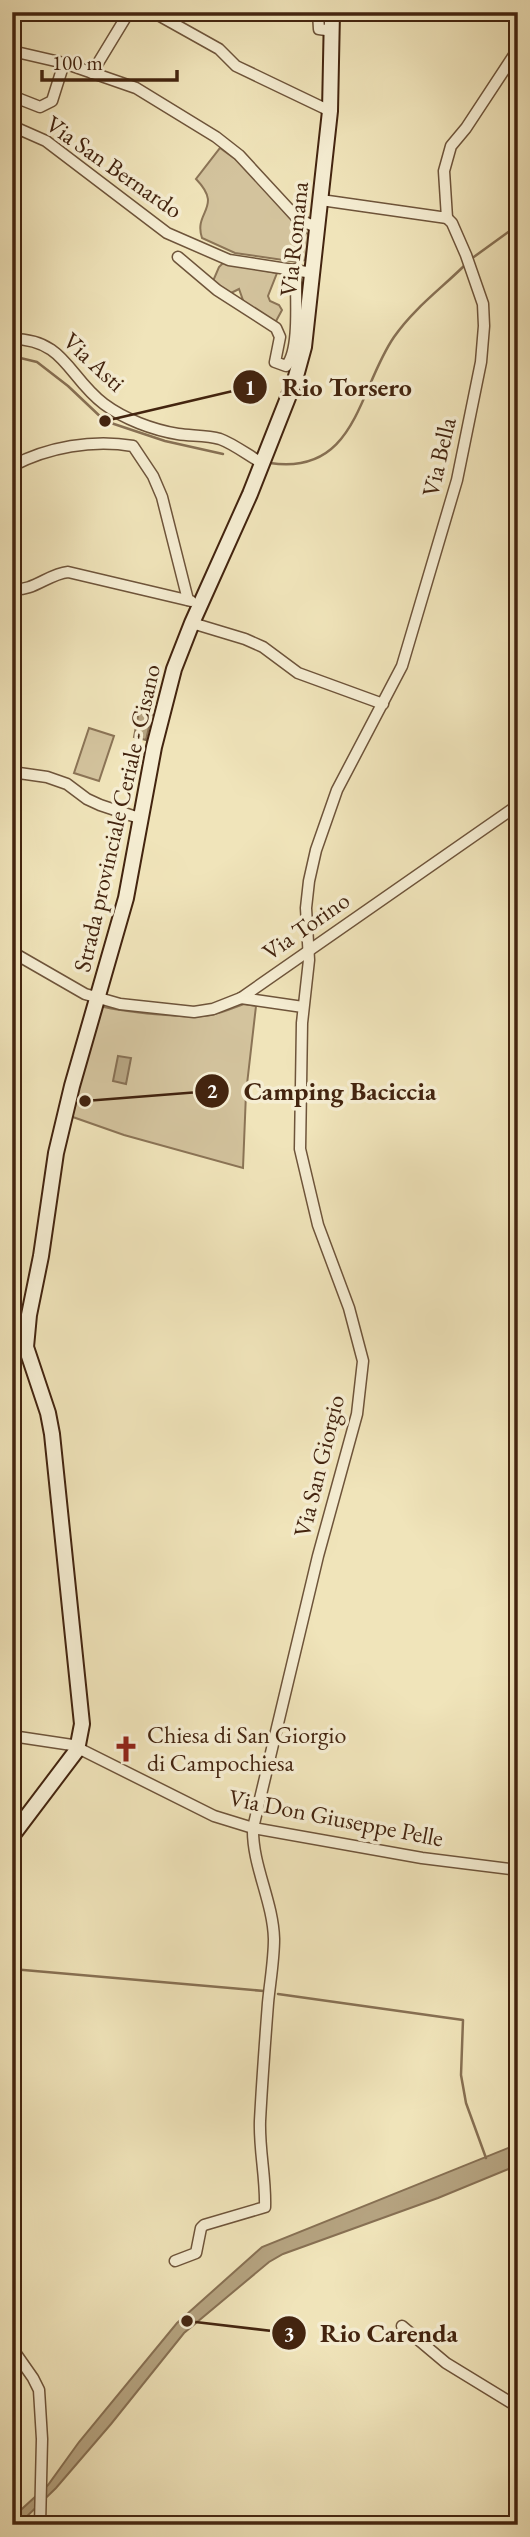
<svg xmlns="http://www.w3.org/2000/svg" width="530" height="2537" viewBox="0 0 530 2537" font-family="'EB Garamond',serif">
  <rect width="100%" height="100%" fill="#f0e4ba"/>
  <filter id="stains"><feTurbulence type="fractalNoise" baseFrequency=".00286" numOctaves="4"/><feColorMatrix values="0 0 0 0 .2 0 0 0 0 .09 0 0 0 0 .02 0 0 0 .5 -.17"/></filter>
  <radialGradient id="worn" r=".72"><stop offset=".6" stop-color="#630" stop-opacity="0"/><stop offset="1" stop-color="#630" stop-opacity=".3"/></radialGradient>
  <g fill="#d3c39d" stroke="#8b7456" stroke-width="2">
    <path d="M220,148L249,169L289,217L310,236L305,260L297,262L235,253L202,238C193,211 224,208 196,179Z"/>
    <polygon points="223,263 277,273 268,296 270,301 279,305 282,310 275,323 244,303 239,289 229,294 213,281 219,267"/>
    <polygon points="89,728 114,736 99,781 74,773"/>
    <path d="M244,1004L256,1006L246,1093L243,1168L124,1135L70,1116L100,1006C124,1012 187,1019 211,1015C222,1013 233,1008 244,1004Z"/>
  </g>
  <g fill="#b5a380" stroke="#877053" stroke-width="2">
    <polygon points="139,711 152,714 146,740 134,737"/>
    <polygon points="118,1056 131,1058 126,1084 113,1081"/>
    <polygon points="518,2144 518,2165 438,2198 283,2254 269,2262 184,2333 111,2424 56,2488 18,2525 12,2525 12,2518 48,2485 79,2442 177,2323 262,2247"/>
  </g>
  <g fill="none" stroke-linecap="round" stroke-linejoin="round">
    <g stroke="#877053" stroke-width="2.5">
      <polyline points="471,259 518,225"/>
      <polyline points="12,356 37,362 68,386 105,421 165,441 223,454"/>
      <path d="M270,463C357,476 358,389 394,337C414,308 442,288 466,264"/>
      <polyline points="12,1969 264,1991"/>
      <polyline points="278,1994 463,2020 461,2075 466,2103 486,2158"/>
    </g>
    <g stroke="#6e543a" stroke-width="13">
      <g id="street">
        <polyline points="301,12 302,12"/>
        <polyline points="318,12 319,29 333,31"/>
        <polyline points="160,16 219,49 236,66 330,111"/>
        <polyline points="12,51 64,63 136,88 216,137 239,155 298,219 318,228"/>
        <polyline points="92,73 129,12"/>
        <polyline points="12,96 40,107 52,101 64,63"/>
        <polyline points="12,126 46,141 167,233 229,260 313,273"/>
        <polyline points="321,200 447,218 444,171 451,146 466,128 518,49"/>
        <path d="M178,257L217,290L276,328L280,337L275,362L286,366C301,350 295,292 296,269"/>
        <path d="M12,339C65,339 68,377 104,404C124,419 153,430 178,434C191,436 207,435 220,439C234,444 249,456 262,463"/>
        <path d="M12,466C48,447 93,439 133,446L153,476L162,497L188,600"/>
        <path d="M12,589C33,592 48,574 68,572L191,601"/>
        <polyline points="192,623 245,639 263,647 298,673 383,704"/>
        <polyline points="12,772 47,777 67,784 87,799 100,805 142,819"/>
        <polyline points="12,788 18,773"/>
        <polyline points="12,952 85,994 120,1004 194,1012 213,1009 241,998 518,805"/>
        <polyline points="241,998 303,1007"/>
        <polyline points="12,1736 72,1745 214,1816 253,1828 422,1858 518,1870"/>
        <path d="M175,2261L196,2253L201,2228L204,2225L265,2207C266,2178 259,2150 260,2121C262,2082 265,2042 268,2003C270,1982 274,1960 274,1939C273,1901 252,1865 253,1828L318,1556L357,1414L363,1361L349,1308L318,1225L300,1149L302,1023L309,960L306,908L309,881L316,850L337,790L402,666L457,480L481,362L484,326L483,304L466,255L452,223L447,218"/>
        <polyline points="402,2326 446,2363 518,2407"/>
        <polyline points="12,2348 33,2378 39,2390 42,2439 40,2525"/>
      </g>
    </g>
    <g stroke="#43240f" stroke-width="18">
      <polyline id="secondary" points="12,1836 77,1750 82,1724 52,1434 48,1413 26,1347 29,1315 41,1256 56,1153 72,1086 126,898 154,747 174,669 192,623 250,494 295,380 304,347 330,111 332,12"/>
    </g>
    <use href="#street" stroke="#f5edd2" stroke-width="10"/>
    <use href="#secondary" stroke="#f5edd2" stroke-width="14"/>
  </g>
  <defs>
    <g id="church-bare" transform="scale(2.1)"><path d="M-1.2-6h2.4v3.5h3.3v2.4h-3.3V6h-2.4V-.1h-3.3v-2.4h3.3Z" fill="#8f2418" stroke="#f5edd2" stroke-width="2.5" paint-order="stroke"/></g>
  </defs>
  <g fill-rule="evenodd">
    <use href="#church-bare" x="126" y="1749"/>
  </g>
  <g text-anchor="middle" stroke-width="7" stroke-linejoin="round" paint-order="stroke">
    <g font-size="24" fill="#43240f" stroke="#f5edd2">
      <text transform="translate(114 167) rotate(35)" y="8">Via San Bernardo</text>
      <text transform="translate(294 239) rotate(-84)" y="8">Via Romana</text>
      <text transform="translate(94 362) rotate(43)" y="8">Via Asti</text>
      <text transform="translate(439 457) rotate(-77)" y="8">Via Bella</text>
      <text transform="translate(117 818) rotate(-77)" y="8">Strada provinciale Ceriale - Cisano</text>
      <text transform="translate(306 926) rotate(-35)" y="8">Via Torino</text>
      <text transform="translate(319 1466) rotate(-76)" y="8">Via San Giorgio</text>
      <text transform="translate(336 1818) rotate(11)" y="8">Via Don Giuseppe Pelle</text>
    </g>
    <g font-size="24" fill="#43240f" stroke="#f5edd2" text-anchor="start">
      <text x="147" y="1743">Chiesa di San Giorgio<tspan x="147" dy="28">di Campochiesa</tspan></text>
    </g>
  </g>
  <path fill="none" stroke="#43240f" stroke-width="2.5" d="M105 421L250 387M85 1101L212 1091M187 2321L289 2333"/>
  <g fill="#43240f" stroke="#f5edd2" stroke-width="2.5">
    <circle cx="105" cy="421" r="7"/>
    <circle cx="85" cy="1101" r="7"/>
    <circle cx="187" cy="2321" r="7"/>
    <circle cx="250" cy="387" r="18"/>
    <circle cx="212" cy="1091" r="18"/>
    <circle cx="289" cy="2333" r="18"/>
  </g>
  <g font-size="21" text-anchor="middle" font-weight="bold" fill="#fff">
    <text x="250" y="395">1</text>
    <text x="212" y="1098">2</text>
    <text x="289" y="2341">3</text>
  </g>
  <g font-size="26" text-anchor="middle" font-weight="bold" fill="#43240f" stroke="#f5edd2" stroke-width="7" stroke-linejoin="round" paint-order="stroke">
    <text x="347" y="396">Rio Torsero</text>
    <text x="340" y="1100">Camping Baciccia</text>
    <text x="389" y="2342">Rio Carenda</text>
  </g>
  <rect width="530" height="2537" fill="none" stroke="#f0e4ba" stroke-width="42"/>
  <rect x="14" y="14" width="502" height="2509" fill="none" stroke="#43240f" stroke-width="3.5"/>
  <rect x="21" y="21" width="488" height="2495" fill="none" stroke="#43240f" stroke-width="2"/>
  <path d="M42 70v10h135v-10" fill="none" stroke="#43240f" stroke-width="3.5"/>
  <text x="52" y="70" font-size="21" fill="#43240f" stroke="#f5edd2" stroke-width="5" paint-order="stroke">100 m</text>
  <rect width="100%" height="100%" filter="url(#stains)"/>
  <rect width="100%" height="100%" fill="url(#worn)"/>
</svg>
